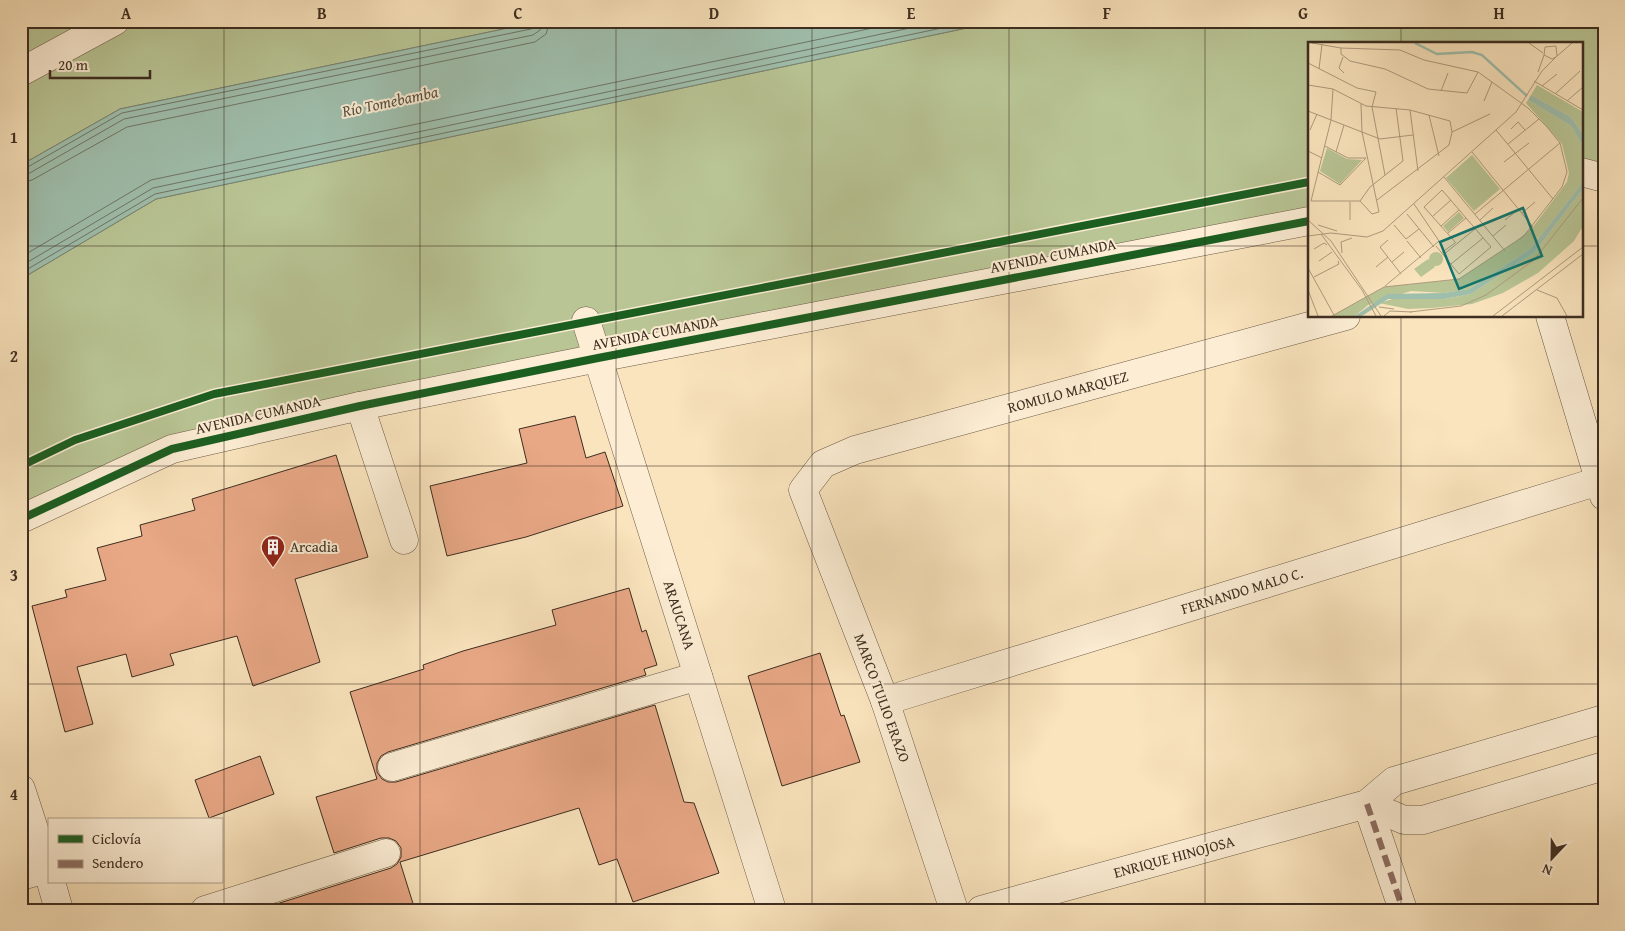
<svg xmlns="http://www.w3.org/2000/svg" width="1625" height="931" viewBox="0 0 1625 931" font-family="'Gentium Book Plus',serif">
  <rect width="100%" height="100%" fill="#fae4bd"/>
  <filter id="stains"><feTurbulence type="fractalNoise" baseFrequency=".004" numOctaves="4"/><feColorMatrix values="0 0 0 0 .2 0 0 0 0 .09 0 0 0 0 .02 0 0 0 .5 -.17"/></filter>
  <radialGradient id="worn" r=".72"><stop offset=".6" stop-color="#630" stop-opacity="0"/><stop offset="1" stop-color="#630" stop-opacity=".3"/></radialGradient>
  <g fill="#b9c595" stroke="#7b795a">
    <polygon points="21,21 99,21 21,70"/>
    <polygon points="102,21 542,21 120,109 21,165 21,75"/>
    <polygon points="1000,21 1604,21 1604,178 1581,172 1581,44 1309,44 1309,221 172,449 21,519 21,279 156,199"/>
  </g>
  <polygon fill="#9fbfad" stroke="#788575" points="542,21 1000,21 156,199 21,279 21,165 120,109"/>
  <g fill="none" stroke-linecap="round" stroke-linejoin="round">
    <g stroke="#6e7666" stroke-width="1">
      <polyline points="21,169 26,168 122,113 531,29 535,26 536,21"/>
      <polyline points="21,175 28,174 124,119 533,35 540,30 542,21"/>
      <polyline points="21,183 32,180 127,127 535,42 546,34 550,21"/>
      <polyline points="21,257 151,180 906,21"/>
      <polyline points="21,266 153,188 943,21"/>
      <polyline points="21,273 155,194 975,21"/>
    </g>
  </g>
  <g fill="#e8a785" stroke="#3d2d20">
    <polygon points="575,416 586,458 605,452 623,506 526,537 447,556 430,486 527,463 519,429"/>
    <polygon points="336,455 368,557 295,579 320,662 253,686 237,636 170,654 174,665 132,677 126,654 77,667 93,724 65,732 32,606 67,597 65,590 106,580 97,548 142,536 140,525 195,510 192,499"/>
    <polygon points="629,588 642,632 646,630 657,665 644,669 646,675 388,752 381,756 377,763 377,772 382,779 388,782 396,782 655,705 684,802 694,803 719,873 633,902 617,859 599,865 579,808 400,862 415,910 267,910 267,907 391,868 397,864 401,857 401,848 396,841 389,838 381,838 334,853 316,797 377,779 350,692 424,669 423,665 463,651 556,625 552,610"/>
    <polygon points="820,653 841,716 844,715 860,762 782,786 748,676"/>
    <polygon points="260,756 274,794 209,818 195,780"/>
  </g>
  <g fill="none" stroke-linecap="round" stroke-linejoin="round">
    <g stroke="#6c5b47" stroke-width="29">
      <g id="minor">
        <polyline points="21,72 115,21"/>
        <polyline points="1581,172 1604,178"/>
        <polyline points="1550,316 1604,496"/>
        <polyline points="586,321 772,910"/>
        <polyline points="360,406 404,540"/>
        <polyline points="21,519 172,449 360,406 598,358 1309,221"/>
        <polyline points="885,701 1599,481"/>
        <polyline points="392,767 698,676"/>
        <polyline points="21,789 49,875"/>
        <polyline points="1367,804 1404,820 1423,820 1604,766"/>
        <polyline points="1367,804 1403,910"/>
        <polyline points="21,876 47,869"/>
        <polyline points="51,882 59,910"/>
        <polyline points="205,910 386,853"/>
        <polyline points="954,910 885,701 803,490 823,464 855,450 1346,316"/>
        <polyline points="981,910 1367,804 1394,781 1604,719"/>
      </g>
    </g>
    <use href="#minor" stroke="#fcedd4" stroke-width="28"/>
    <polyline stroke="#8d6e63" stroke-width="6" stroke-dasharray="12 6" stroke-linecap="butt" points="1367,804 1403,910"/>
    <g stroke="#fcedd4" stroke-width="11">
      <g id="cycleway">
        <polyline points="21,466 75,440 214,394 1309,182"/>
        <polyline points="21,519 172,449 360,406 598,358 1309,221"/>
      </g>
    </g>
    <use href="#cycleway" stroke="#1b5e20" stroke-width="8"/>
  </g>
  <path fill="none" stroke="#3d2d20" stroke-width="1" stroke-opacity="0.55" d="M224,21V910M420,21V910M616,21V910M812,21V910M1009,21V910M1205,21V910M1401,21V44M21,246H1309M1581,246H1604M1401,316V910M21,466H1604M21,684H1604"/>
  <defs>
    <g id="building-pin" transform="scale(1.25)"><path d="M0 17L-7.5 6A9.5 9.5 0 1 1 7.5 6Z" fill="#8f2418" stroke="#fcedd4"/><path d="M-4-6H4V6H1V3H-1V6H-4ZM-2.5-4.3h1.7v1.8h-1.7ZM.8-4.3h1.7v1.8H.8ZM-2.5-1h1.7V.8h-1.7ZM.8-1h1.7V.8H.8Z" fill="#fff"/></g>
  </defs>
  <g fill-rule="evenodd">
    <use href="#building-pin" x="273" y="547"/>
  </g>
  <g text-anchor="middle" stroke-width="4" stroke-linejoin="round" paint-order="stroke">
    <g font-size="15" fill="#3d2d20" stroke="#fcedd4">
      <text transform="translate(1053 256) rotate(-11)" y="5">AVENIDA CUMANDA</text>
      <text transform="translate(655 333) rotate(-11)" y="5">AVENIDA CUMANDA</text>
      <text transform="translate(1068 392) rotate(-15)" y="5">ROMULO MARQUEZ</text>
      <text transform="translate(258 415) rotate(-13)" y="5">AVENIDA CUMANDA</text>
      <text transform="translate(1242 591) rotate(-17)" y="5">FERNANDO MALO C.</text>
      <text transform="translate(679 615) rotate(72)" y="5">ARAUCANA</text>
      <text transform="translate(882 698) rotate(70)" y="5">MARCO TULIO ERAZO</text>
      <text transform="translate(1174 857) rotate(-15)" y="5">ENRIQUE HINOJOSA</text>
    </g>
    <g font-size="15" fill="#3d2d20" stroke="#fcedd4" text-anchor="start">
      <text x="290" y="552">Arcadia</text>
    </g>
    <g font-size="16" font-style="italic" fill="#565243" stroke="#fcedd4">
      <text transform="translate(390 101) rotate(-12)" y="6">Río Tomebamba</text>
    </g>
  </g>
  <g transform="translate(1308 42)">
    <rect width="275" height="275" fill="#fae4bd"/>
    <path d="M229,43L275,70V92L263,75L223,53ZM220,58L263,84L275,104V140L222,207L161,247L136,251L103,249L60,263L47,274H24L76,245L151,237L207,200L225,185L259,140L261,131L254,102L218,61ZM19,106L39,117L54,118L32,142L12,129ZM164,113L192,147L166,169L138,136ZM275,147V184L266,199L230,231L195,251L164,262L124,266L100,267L71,261L88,256L136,257L163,252L226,211ZM151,170L156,176L140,190L135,184ZM121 217a7 7 0 1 1 14 0a7 7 0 1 1-14 0ZM120,217L127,225L113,235L106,227Z" fill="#b9c595"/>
    <path d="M223,53L263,75L275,92V104L263,84L220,58ZM275,140V147L226,211L163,252L136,257H80L54,274H47L79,252L136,251L161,247L222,207Z" fill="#9fbfad"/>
    <path fill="none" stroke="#9fbfad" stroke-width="2.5" d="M107,1L129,12L164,10L174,13L219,54"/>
    <path fill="none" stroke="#ae9b7e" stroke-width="1" d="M4,1L33,6L92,8L116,18L170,30L220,66L239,85L252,101L259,130L254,145L216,194L151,237L76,245L24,274M221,1L235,11M33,6V12L42,19L77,27L120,47L159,51L170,30M249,14L248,4L237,5L236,13L244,17L248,15L264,1M35,15L31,26L36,31M0,21L49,46L68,50L64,65L77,133M11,27L14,2M230,30L236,13M226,39L275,68M0,43L25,47L58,64L102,68L142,79L144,90L141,103L69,158M234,44L249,32M25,47L23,78L3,159H52L62,145L95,119L88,66M133,49L140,31M247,52L272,29M176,59L184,40M259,59L275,45M102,68L110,129M0,69L72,97L105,93M121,73L131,114M203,87L210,80L217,88M2,88L9,72M188,88L245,157M144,90L182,72M200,102L231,77M17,104L40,116H58M0,109L14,116M28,110L36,83M164,110L225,185M196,120L221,101M10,130L32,143L58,116M136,135L197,209M52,159L64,172L71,170L54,90L53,62M214,171L227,160M99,172L126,205M167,172L252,101M125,174L143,158M0,178L23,199L73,274M42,178V160M172,178L185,166M197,178L211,167M10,183L29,189M86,183L98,197L111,187M133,184L151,168M140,191L158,176M13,192L54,248L68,274M0,194L23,191L59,195L75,189L208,70L234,29L248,15M185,194L198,183M80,198L72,205L93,232M99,199L113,216M128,204L151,232L183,205L134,148L116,165L148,201M6,207L16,201L19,203M34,211L33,200L44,196M133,211L147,201M135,213L167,187M11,219L24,210M84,220L96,210M143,222L175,196M68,225L80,215M0,226L26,273M6,235L31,222L30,219M77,244L131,199L106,162M0,248L10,274M229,248L249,256L259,274M71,265L86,267M102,270L153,264L178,253L226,218L275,156M76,274L82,269L104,270M185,274L275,205M194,274L275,212"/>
    <path fill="#0f766e" fill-opacity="0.15" stroke="#0f766e" stroke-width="2.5" d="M215,166L234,214L151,247L132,200Z"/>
    <rect width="275" height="275" fill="none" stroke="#3d2d20" stroke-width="2.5"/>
  </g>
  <rect width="1625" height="931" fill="none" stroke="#fae4bd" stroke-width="55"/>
  <rect x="48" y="818" width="175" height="65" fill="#fcedd4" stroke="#b0a08c"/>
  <rect x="58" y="835" width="25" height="8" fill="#1b5e20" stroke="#b0a08c"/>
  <text x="92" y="844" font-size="15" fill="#3d2d20">Ciclovía</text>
  <rect x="58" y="860" width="25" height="8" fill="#8d6e63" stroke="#b0a08c"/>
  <text x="92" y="868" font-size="15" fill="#3d2d20">Sendero</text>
  <g transform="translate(1552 858) rotate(202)" stroke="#fcedd4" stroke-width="4" paint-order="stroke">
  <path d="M0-4L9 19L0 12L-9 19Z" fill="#3d2d20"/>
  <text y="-8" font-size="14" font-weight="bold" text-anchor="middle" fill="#3d2d20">N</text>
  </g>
  <path d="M50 70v8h100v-8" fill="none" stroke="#3d2d20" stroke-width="2.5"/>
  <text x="58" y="70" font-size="15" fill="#3d2d20" stroke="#fcedd4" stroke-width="4" paint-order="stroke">20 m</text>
  <rect x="28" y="28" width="1570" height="876" fill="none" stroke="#3d2d20" stroke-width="2"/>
  <g font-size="16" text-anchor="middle" font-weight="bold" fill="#3d2d20">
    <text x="126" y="19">A</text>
    <text x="322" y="19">B</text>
    <text x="518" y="19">C</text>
    <text x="714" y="19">D</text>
    <text x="911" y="19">E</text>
    <text x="1107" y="19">F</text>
    <text x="1303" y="19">G</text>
    <text x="1499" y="19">H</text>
    <text x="14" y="143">1</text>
    <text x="14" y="362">2</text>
    <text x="14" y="581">3</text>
    <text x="14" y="800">4</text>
  </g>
  <rect width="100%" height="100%" filter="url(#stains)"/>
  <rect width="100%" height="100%" fill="url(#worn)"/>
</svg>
